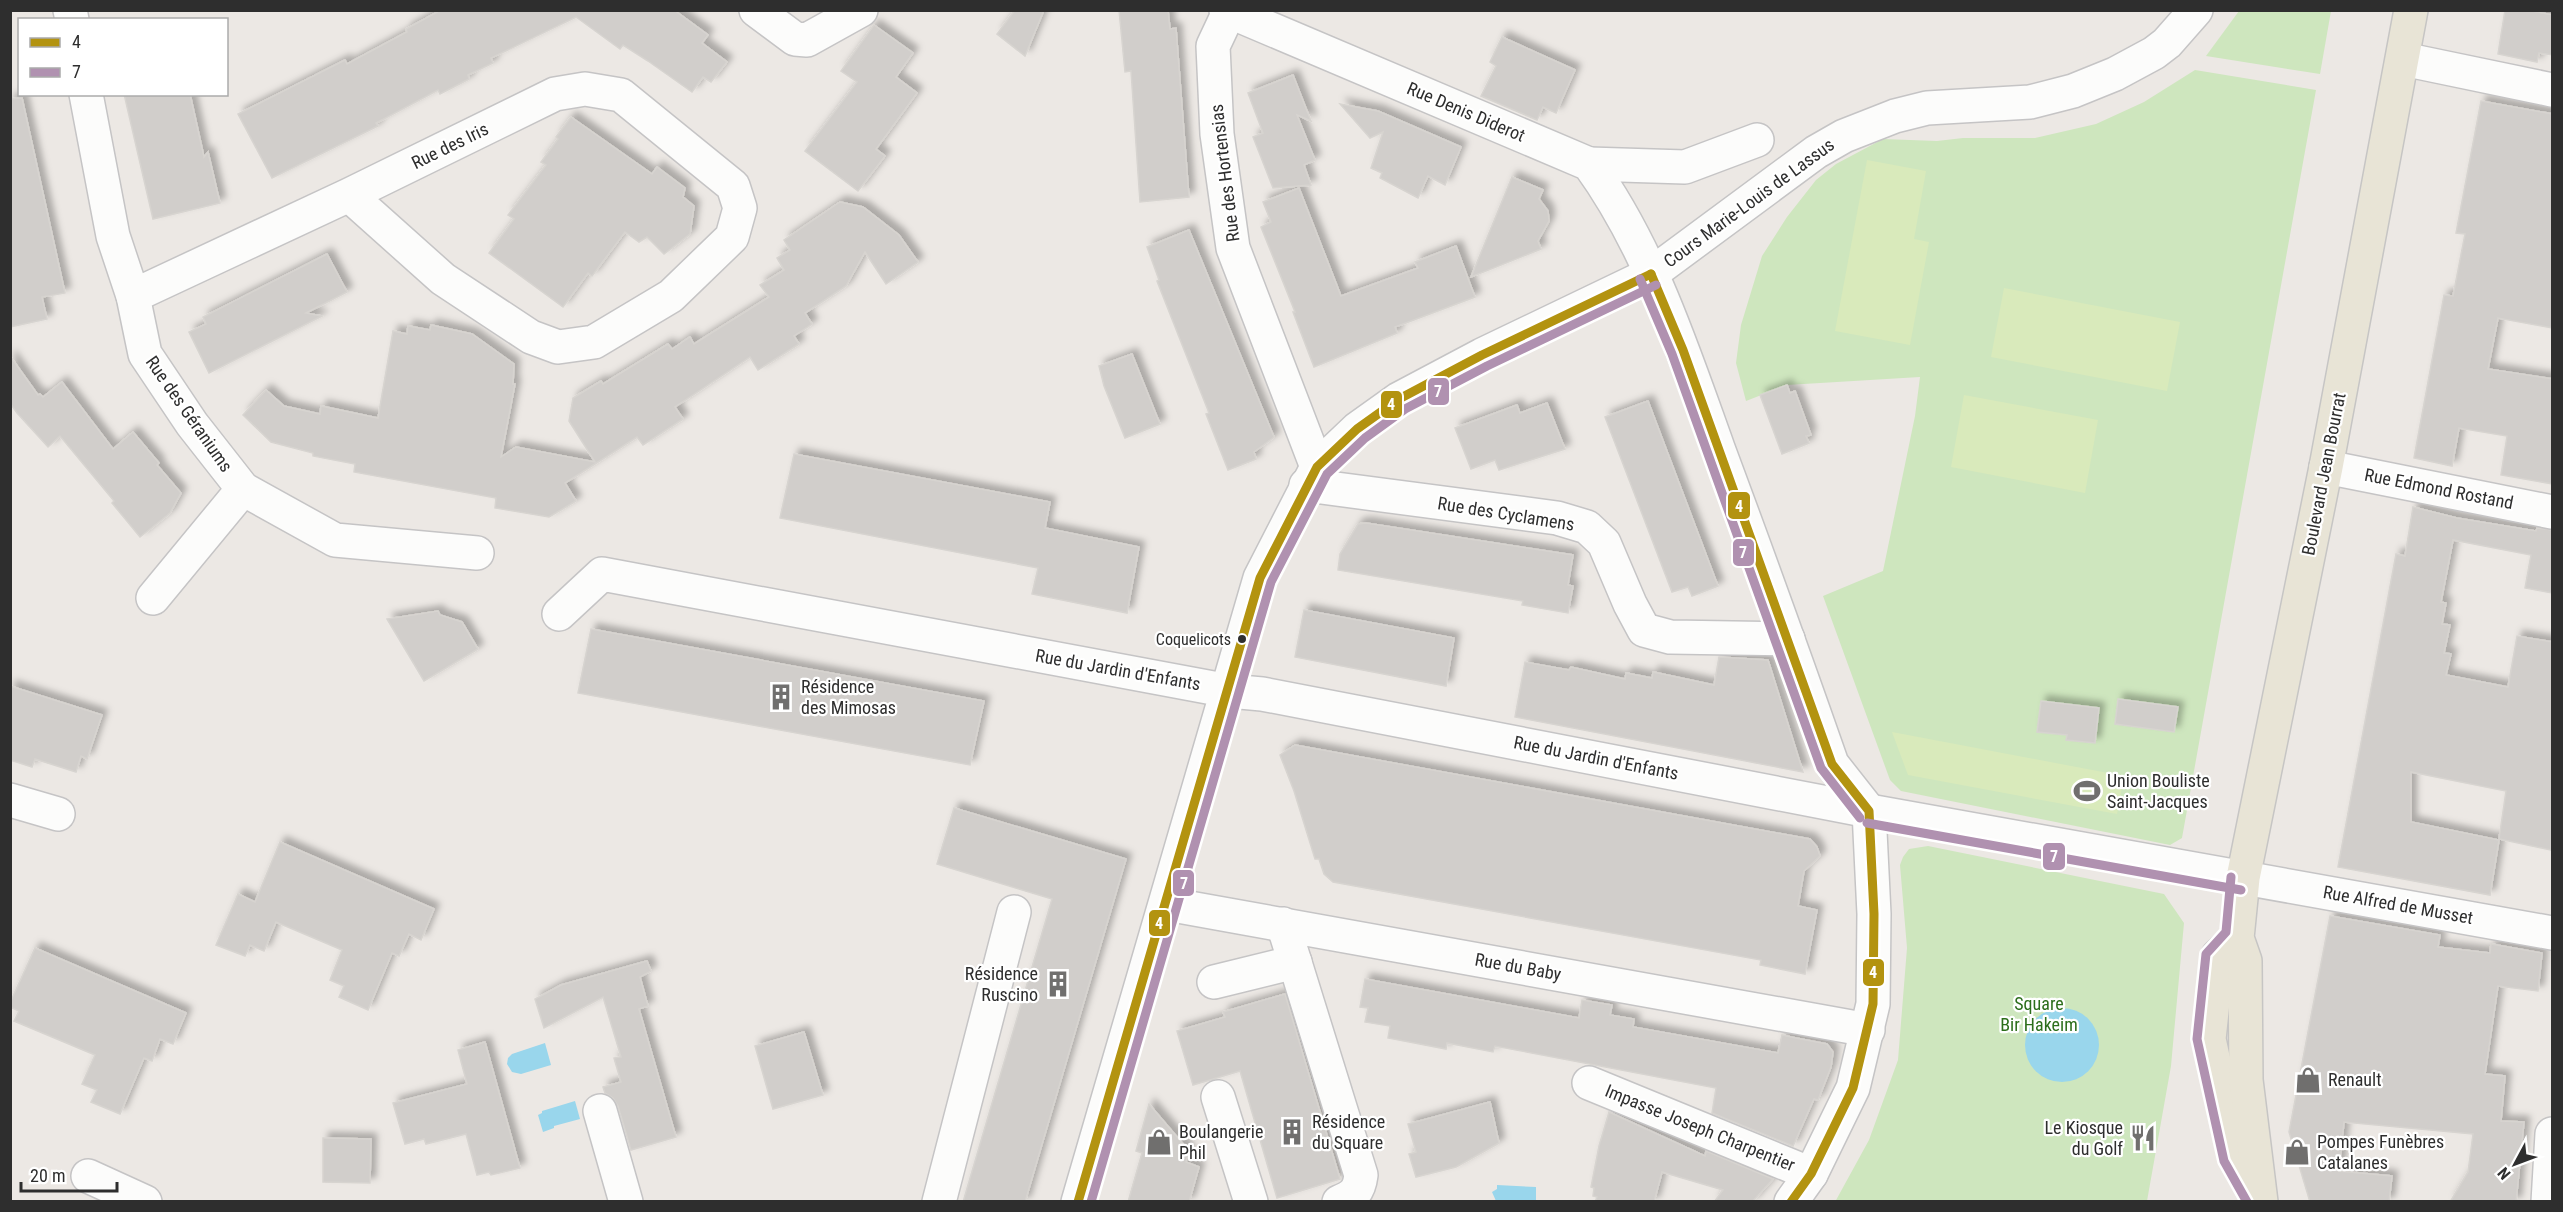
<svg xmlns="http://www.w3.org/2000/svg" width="2563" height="1212" viewBox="0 0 2563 1212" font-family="'Roboto Condensed',sans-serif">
  <defs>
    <filter id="shadow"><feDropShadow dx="5.5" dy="-5.5" stdDeviation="3" flood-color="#0004"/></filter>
  </defs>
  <rect width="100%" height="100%" fill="#ece8e4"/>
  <g fill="#cee6be">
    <polygon points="2239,11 2331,11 2320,74 2206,56"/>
    <polygon points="2195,70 2316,90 2182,838 2170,845 1901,791 1890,780 1823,596 1883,571 1915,416 1920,377 1787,385 1746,401 1736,363 1741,325 1762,256 1787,217 1816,180 1836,164 1883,139 1937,141 1963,138 2035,138 2096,124 2144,102"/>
    <polygon points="1928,846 2164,894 2184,923 2171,1066 2147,1201 1835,1202 1869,1140 1898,1060 1907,948 1900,865 1903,857 1909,849"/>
  </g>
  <g fill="#d9eabb">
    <polygon points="1867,160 1926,171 1914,239 1929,242 1910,345 1835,331"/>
    <polygon points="2004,288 2180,322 2167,391 1991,357"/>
    <polygon points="1964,395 2098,420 2085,493 1951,467"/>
    <polygon points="1892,732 2124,776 2117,814 1908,775"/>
  </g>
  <g fill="#99d6ec">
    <circle cx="2062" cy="1045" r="37"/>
    <polygon points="545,1043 551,1065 521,1074 512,1072 507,1064 508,1058 512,1054"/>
    <polygon points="575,1101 580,1119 554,1126 554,1128 543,1132 538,1115 542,1113 542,1111"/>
    <polygon points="1497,1185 1536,1187 1536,1201 1496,1201 1492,1192 1497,1189"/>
  </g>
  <g fill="#d1cecb" stroke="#d7d4d0" stroke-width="1.5" filter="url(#shadow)">
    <polygon points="441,10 674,10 708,35 702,43 727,62 711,82 703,77 692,92 648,61 623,45 620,49 576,17 491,58 493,63 468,75 469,79 440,94 438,90 376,123 378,126 272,178 238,114 345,60 347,64 407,32 406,29"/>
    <polygon points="1015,10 1044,10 1025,56 997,34"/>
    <polygon points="1119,10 1168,10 1170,29 1176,28 1189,197 1140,202 1131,71 1125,72"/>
    <polygon points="2505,10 2527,10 2553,15 2553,55 2539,53 2537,62 2498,54"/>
    <polygon points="874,25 913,53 896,77 917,93 876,149 885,156 858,191 805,151 857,82 841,71"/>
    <polygon points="1502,37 1575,70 1556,113 1543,107 1537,120 1481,96 1496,66 1490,62"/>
    <polygon points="1293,75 1311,121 1297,115 1315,160 1304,165 1311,185 1273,188 1253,137 1263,133 1248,93"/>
    <polygon points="124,94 190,94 204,157 208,152 220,203 153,219"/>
    <polygon points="22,98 65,293 42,297 47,319 10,327 10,99"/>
    <polygon points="2481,101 2553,114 2553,328 2498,318 2488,369 2553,379 2553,484 2501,475 2507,436 2459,428 2452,466 2414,458 2444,295 2453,296 2465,234 2456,233"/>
    <polygon points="1340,104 1378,111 1461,147 1445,185 1428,176 1418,198 1380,178 1382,173 1371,168 1383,132 1370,138"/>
    <polygon points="571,117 652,174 657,167 685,188 683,197 694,206 690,234 664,254 647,237 639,242 625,232 592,276 588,273 563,307 489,253 514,219 508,215 546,165 541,162 558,139 556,137"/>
    <polygon points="1512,177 1543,190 1539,199 1548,211 1549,221 1538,241 1541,249 1471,277"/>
    <polygon points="1299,188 1341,296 1418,268 1415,262 1456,246 1475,297 1395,327 1397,333 1314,367 1293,312 1295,312 1261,227 1271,222 1263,202"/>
    <polygon points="840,202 863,207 899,235 918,262 886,284 865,252 846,286 805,313 812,324 794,336 799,344 758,370 750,357 675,407 683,419 643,445 637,437 565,483 576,501 549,517 495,508 496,498 354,472 355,464 313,456 313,453 271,442 243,415 266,390 284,406 320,414 321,406 378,418 393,331 407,334 408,326 430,330 431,325 472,334 514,364 513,384 515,384 501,457 516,447 595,462 569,421 573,398 601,381 603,384 668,344 672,349 690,337 694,344 769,297 760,285 784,270 777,258 790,250 784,240"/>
    <polygon points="1189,230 1274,437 1254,452 1256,459 1228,470 1206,414 1209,413 1157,281 1159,280 1147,247"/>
    <polygon points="327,254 347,292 306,313 322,316 209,373 189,332 206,324 203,317"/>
    <polygon points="1132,354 1160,424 1125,438 1104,386 1099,366"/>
    <polygon points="10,356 38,395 40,394 43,397 62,382 113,449 133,432 159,463 157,465 181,493 170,513 140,537 112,503 114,501 60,436 48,447 17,413 10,403"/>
    <polygon points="1787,385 1790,393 1795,391 1811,435 1806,436 1809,443 1782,454 1760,395"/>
    <polygon points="1648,401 1718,586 1692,596 1688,587 1672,592 1605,417"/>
    <polygon points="1547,403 1565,449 1499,470 1495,460 1471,469 1455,428 1517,405 1520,413"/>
    <polygon points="794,454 1050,502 1045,528 1139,547 1127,613 1032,594 1038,568 780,518"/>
    <polygon points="2413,507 2457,518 2536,531 2537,528 2553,530 2553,593 2525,588 2531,555 2453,540 2441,602 2446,603 2442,624 2450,625 2444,653 2451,654 2446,675 2508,687 2517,636 2553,642 2551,850 2499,839 2506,791 2411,772 2411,822 2499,840 2490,895 2338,867 2396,554 2405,556"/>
    <polygon points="1366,523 1573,555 1568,585 1573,586 1568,613 1522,605 1523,601 1338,570 1340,554 1358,524"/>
    <polygon points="1304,610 1454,638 1446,686 1295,657"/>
    <polygon points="438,611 440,615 462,622 478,649 424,681 387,619"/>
    <polygon points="591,629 984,701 970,765 578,693"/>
    <polygon points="1719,657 1768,660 1803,772 1515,717 1525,662 1569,670 1571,667 1625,679 1626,673 1652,678 1653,672 1714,685"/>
    <polygon points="10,686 102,715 87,759 81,756 76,772 35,759 32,767 10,760"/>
    <polygon points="2118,699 2178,707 2174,732 2115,724"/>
    <polygon points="2041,701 2099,708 2095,743 2066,740 2067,735 2037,732"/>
    <polygon points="1295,745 1810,839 1817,847 1820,856 1804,871 1798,906 1817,910 1805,974 1760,965 1761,960 1333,882 1324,874 1319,859 1315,859 1294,791 1280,755"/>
    <polygon points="954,808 1126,859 1025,1202 963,1202 1052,899 937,864"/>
    <polygon points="280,842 434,909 421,940 409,934 399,956 392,953 368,1010 339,997 344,986 330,980 342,950 276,922 264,951 250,945 245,956 216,945 238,894 255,902"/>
    <polygon points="2330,916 2440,935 2438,947 2490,953 2491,944 2542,953 2538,991 2498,986 2485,1074 2505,1076 2501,1121 2524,1122 2516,1202 2450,1202 2468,1172 2473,1134 2344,1122 2339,1171 2392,1176 2389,1202 2310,1202 2289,1132"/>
    <polygon points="35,948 186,1013 173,1044 160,1039 152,1061 144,1058 120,1114 91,1102 97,1090 82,1084 95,1055 14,1021 19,1011 10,1007 10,1003"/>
    <polygon points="647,961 651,971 640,977 648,1006 639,1009 676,1137 631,1150 618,1106 613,1098 605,1093 603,1087 621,1082 614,1058 621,1057 603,997 544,1028 535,999 561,985"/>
    <polygon points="1365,979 1579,1018 1582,1000 1612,1005 1610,1015 1634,1019 1633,1027 1778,1053 1782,1035 1796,1038 1827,1044 1833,1052 1831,1067 1818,1100 1814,1099 1793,1146 1712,1113 1716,1088 1495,1046 1493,1052 1447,1043 1446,1049 1388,1038 1390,1026 1365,1022 1368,1008 1360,1007"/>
    <polygon points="1285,994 1340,1179 1277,1198 1240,1071 1193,1085 1177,1031 1225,1017 1223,1012"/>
    <polygon points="804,1032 823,1095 773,1109 755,1046"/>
    <polygon points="485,1042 520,1168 491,1175 489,1172 477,1175 466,1134 426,1144 424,1139 405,1144 393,1103 467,1084 458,1050"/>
    <polygon points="1490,1102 1499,1143 1456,1167 1416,1177 1409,1154 1416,1152 1408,1124"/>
    <polygon points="1149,1104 1189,1151 1186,1162 1199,1167 1189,1202 1128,1202 1142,1153 1136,1151"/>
    <polygon points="1609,1112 1705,1156 1706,1151 1773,1179 1752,1202 1714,1202 1723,1190 1662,1172 1654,1202 1595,1202 1597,1197 1593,1196 1594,1188 1591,1187 1599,1146"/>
    <polygon points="323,1138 371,1139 370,1183 323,1182"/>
  </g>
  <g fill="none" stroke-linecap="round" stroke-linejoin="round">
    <g stroke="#c5c4c5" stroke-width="36">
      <g id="minor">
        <polyline points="70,10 72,20"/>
        <polyline points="756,10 795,39 807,40 861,10"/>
        <path d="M1226,10L1589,164C1650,248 1683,351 1718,448C1757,553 1795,658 1832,764L1869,811L1874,914L1873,1004L1853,1088L1811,1174L1791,1202"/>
        <polyline points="1229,12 1213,46 1217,134 1233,248 1317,467"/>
        <polyline points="2403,59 2552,90"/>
        <polyline points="86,94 113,236 133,296 145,354 192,424 243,489 335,540 477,553"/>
        <polyline points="1589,164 1685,167 1757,140"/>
        <polyline points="133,296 349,195 555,94 585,89 621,95 733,186 740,208 732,237 671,296 594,342 558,347 531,337 443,279 349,195"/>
        <polyline points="2326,467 2552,512"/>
        <polyline points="1306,485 1557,518 1587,527 1604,543 1630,604 1644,630 1670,637 1788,639"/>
        <polyline points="153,598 243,489"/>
        <polyline points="559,614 602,574 1229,691 1262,694 1869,811 2552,933"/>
        <polyline points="10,800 58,814"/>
        <polyline points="1167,904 1868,1030"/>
        <path d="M1283,924L1361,1175C1359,1191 1354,1196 1339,1202"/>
        <polyline points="1214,982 1295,962"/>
        <polyline points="1589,1083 1811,1174"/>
        <polyline points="1218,1097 1251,1202"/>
        <polyline points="600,1111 626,1202"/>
        <polyline points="88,1176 145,1202"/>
        <polyline points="939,1202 1014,912"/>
        <polyline points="1078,1202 1260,578 1317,467 1357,429 1399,399 1482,355 1651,274 1816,152 1844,136 1895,116 1927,108 2030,102 2073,91 2115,74 2154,53 2167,43 2196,10"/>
        <polyline points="2548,1202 2552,1134"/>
      </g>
    </g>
    <g stroke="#c6c5c4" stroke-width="36">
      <g id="major">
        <polyline points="2237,938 2218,956 2209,1039 2235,1157 2242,1169"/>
        <polyline points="2261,1202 2246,1080 2245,961 2237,938 2243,878 2326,467 2411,10"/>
      </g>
    </g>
    <use href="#minor" stroke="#fcfcfb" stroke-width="33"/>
    <use href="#major" stroke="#e8e4d6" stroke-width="33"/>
    <g stroke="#fff" stroke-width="14">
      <g id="bus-1">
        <polyline points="1651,274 1683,350 1832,764 1869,811 1874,914 1873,1004 1853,1088 1811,1174 1791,1202"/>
        <polyline points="1078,1202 1260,578 1317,467 1357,429 1399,399 1482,355 1651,274"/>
      </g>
    </g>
    <g stroke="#fff" stroke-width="14">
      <g id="bus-2">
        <polyline points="1640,279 1672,354 1821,768 1860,818"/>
        <polyline points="1867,823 2241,890"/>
        <polyline points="2231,877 2226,932 2206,954 2197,1039 2224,1161 2247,1202"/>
        <polyline points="1091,1202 1271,582 1327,474 1365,438 1405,409 1487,366 1656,285"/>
      </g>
    </g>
    <use href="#bus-1" stroke="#b39310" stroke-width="9"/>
    <use href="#bus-2" stroke="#b091b0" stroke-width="9"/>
  </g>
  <defs>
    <g id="building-bare" transform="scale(2.07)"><path d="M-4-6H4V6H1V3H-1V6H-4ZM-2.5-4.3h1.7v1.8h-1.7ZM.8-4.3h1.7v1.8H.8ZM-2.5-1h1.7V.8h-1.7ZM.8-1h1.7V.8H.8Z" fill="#706f6e" stroke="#fff" stroke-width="2.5" paint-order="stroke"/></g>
    <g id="stadium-bare" transform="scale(2.07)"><path d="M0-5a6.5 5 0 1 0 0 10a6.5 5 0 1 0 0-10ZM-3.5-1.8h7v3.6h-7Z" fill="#706f6e" stroke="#fff" stroke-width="2.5" paint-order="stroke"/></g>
    <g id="shop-bare" transform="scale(2.07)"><path d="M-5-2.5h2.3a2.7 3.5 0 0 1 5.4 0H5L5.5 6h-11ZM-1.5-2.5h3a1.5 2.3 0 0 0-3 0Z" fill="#706f6e" stroke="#fff" stroke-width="2.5" paint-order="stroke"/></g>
    <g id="restaurant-bare" transform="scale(2.07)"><path d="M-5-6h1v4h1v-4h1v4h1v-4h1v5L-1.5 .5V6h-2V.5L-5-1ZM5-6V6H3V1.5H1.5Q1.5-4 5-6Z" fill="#706f6e" stroke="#fff" stroke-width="2.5" paint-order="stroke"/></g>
  </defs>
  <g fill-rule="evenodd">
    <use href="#building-bare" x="781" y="697"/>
    <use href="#stadium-bare" x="2087" y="791"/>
    <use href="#building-bare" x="1058" y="984"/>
    <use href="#shop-bare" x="2308" y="1080"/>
    <use href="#building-bare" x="1292" y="1132"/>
    <use href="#restaurant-bare" x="2143" y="1138"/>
    <use href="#shop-bare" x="1159" y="1142"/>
    <use href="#shop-bare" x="2297" y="1152"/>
  </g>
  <circle fill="#2e2e2e" stroke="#fff" stroke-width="2" cx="1242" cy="639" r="5"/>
  <g text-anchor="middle" stroke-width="4.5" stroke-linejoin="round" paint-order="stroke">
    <g font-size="16" fill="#2e2e2e" stroke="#fff" text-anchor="end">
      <text x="1231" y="645">Coquelicots</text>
    </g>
    <g font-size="18" fill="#2e2e2e" stroke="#fff">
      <text transform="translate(1466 112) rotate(23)" y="6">Rue Denis Diderot</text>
      <text transform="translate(450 146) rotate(-26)" y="6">Rue des Iris</text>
      <text transform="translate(1225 173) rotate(-97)" y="6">Rue des Hortensias</text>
      <text transform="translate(1749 203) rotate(-36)" y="6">Cours Marie-Louis de Lassus</text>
      <text transform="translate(189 414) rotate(55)" y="6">Rue des Géraniums</text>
      <text transform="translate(2324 474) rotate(-79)" y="6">Boulevard Jean Bourrat</text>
      <text transform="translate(2439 489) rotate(11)" y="6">Rue Edmond Rostand</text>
      <text transform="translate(1506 514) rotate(9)" y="6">Rue des Cyclamens</text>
      <text transform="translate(1118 670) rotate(10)" y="6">Rue du Jardin d'Enfants</text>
      <text transform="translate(1596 758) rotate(11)" y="6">Rue du Jardin d'Enfants</text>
      <text transform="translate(2398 905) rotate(10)" y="6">Rue Alfred de Musset</text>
      <text transform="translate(1518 967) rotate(10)" y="6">Rue du Baby</text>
      <text transform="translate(1700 1128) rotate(22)" y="6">Impasse Joseph Charpentier</text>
    </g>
    <g font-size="18" fill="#2e2e2e" stroke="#fff" text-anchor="start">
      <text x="801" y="693">Résidence<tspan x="801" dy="21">des Mimosas</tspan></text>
      <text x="2107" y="787">Union Bouliste<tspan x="2107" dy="21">Saint-Jacques</tspan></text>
      <text x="1038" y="980" text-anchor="end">Résidence<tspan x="1038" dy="21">Ruscino</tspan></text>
      <text x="2328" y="1086">Renault</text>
      <text x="1312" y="1128">Résidence<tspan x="1312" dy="21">du Square</tspan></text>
      <text x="2123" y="1134" text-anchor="end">Le Kiosque<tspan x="2123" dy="21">du Golf</tspan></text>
      <text x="1179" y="1138">Boulangerie<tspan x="1179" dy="21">Phil</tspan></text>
      <text x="2317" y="1148">Pompes Funèbres<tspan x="2317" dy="21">Catalanes</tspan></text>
    </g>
    <g font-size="18" fill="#2c6e1b" stroke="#fff">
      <text x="2039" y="1010">Square<tspan x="2039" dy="21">Bir Hakeim</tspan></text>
    </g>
  </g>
  <g stroke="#fff" stroke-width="2">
    <rect x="1427" y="377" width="23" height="29" rx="6" fill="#b091b0"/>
    <rect x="1380" y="390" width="23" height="29" rx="6" fill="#b39310"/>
    <rect x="1727" y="491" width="24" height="29" rx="6" fill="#b39310"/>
    <rect x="1732" y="538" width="23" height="29" rx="6" fill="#b091b0"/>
    <rect x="2042" y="842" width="24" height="29" rx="6" fill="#b091b0"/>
    <rect x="1172" y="869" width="23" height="28" rx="6" fill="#b091b0"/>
    <rect x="1148" y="909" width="23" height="28" rx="6" fill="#b39310"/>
    <rect x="1862" y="958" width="23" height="29" rx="6" fill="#b39310"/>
  </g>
  <g font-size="16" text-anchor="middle" font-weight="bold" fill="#fff">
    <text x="1438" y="397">7</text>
    <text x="1391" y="410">4</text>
    <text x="1739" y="512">4</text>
    <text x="1743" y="558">7</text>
    <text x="2054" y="862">7</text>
    <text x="1184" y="889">7</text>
    <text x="1159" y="929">4</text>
    <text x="1873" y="978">4</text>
  </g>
  <rect width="2563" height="1212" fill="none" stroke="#2e2e2e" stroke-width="24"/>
  <rect x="18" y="18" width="210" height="78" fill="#ffffff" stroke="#ababab" stroke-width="1.5"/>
  <rect x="30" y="38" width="30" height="9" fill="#b39310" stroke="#ababab" stroke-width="1.5"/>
  <text x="72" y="48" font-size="18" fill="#2e2e2e">4</text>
  <rect x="30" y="68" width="30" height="9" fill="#b091b0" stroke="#ababab" stroke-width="1.5"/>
  <text x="72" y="78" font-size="18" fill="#2e2e2e">7</text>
  <g transform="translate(2515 1164) rotate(229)" stroke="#ffffff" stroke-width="4.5" paint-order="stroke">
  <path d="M0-4.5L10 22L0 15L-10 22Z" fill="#2e2e2e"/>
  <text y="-9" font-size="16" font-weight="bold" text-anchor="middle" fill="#2e2e2e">N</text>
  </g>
  <path d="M21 1182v9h96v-9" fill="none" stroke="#2e2e2e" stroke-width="3"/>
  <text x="30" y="1182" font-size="18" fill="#2e2e2e" stroke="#ffffff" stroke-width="4.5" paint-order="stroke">20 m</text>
</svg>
